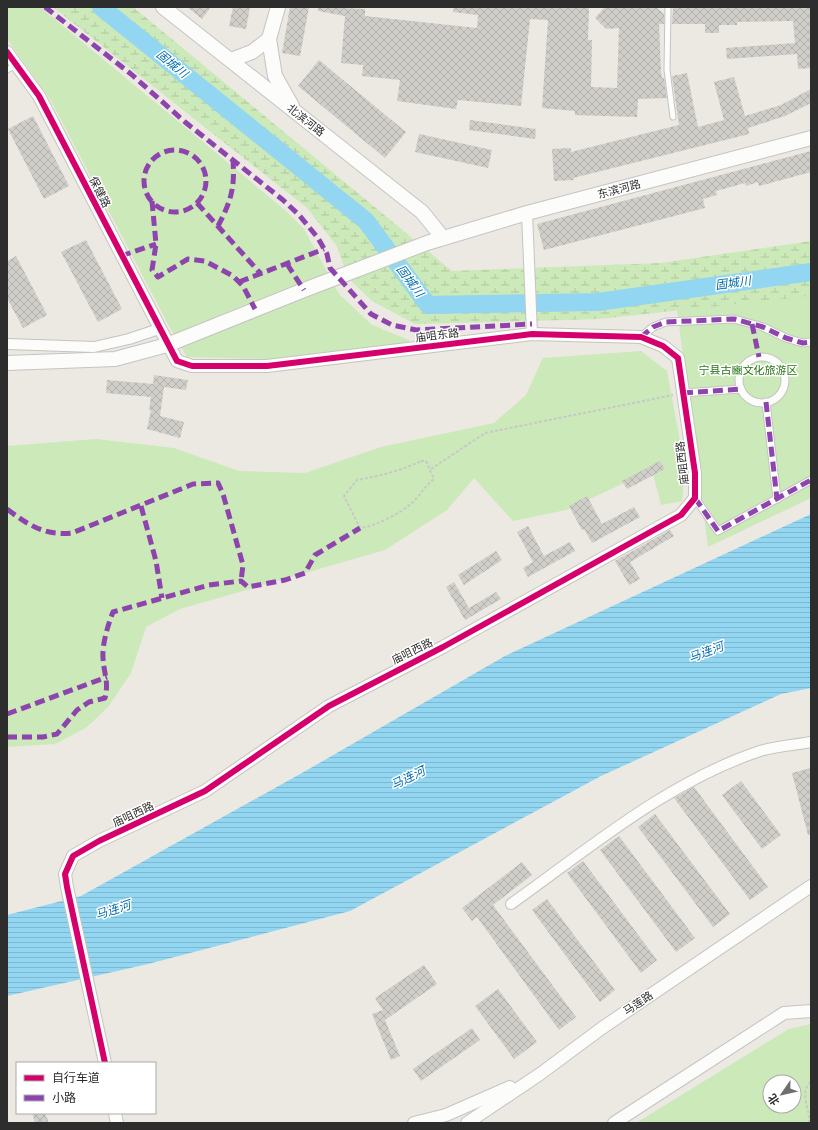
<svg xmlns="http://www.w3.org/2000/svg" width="818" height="1130" viewBox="0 0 818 1130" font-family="'Work Sans','Noto Sans SC',sans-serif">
  <defs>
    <pattern id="wetland-marsh" width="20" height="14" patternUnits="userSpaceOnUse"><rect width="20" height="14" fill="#cce9b9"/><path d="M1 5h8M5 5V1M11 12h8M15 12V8" fill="none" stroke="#b0c89f"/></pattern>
    <pattern id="water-rules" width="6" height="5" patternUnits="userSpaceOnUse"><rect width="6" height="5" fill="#92d6f1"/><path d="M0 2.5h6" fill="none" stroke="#7eb8cf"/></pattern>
    <pattern id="building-cross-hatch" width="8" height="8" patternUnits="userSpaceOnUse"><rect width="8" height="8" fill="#d0cec9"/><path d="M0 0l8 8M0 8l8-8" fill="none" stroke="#b3b1ad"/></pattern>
  </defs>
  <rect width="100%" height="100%" fill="#ece8e2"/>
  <g fill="#cce9b9" fill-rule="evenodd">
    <polygon points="7,7 40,7 286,211 304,229 339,294 372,325 411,341 386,346 271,359 187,357 169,326 50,99 7,39"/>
    <polygon points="811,295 811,498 708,547 677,310"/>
    <polygon points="641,351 667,371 685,468 682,501 661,505 652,470 566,510 513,521 474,478 447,510 385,550 180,609 146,627 131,673 108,707 87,727 55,744 7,747 7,446 96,439 174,448 239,471 305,473 381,447 494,423 526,395 543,358"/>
    <path d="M811,1024V1123H636L789,1029ZM770,1082H794V1106H770Z"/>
  </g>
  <polygon fill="url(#wetland-marsh)" points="53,7 133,7 452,271 661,263 811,241 811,296 599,319 415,324 372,301 348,278 337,246 307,208"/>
  <polygon fill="url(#water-rules)" points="811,514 811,688 781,694 601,776 350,911 148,964 7,996 7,915 81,896 309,769 505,656"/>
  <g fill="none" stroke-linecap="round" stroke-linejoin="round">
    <polyline stroke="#92d6f1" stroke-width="18" points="101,7 366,221 428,305 598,302 811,272"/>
  </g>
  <g fill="url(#building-cross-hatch)">
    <polygon points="187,7 211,7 202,19"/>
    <polygon points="233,7 250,7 246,29 229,26"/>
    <polygon points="290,7 309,7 300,56 282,53"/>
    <polygon points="318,7 365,9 365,16 477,28 478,15 453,12 454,7 589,7 588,40 592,40 591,87 617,88 619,28 606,29 595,18 605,7 656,7 664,14 664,24 659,24 661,73 662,78 664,78 667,98 638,99 637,117 575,115 575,111 542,108 548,20 530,19 521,106 458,100 456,109 397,101 400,80 362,76 363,65 341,63 345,16 318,11"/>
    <polygon points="673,7 811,7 811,68 798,69 797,54 727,59 726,48 795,43 793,21 737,22 737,25 719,25 719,33 705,33 705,24 672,24"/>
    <polygon points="319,60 406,132 385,158 298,86"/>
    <polygon points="687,73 698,127 724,120 714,82 734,77 745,116 781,105 811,89 811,100 809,104 785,116 748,128 749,134 573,178 574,180 554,181 552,149 571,148 571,152 679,125 672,76"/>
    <polygon points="33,116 69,186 44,199 8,129"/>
    <polygon points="470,120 536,129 535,139 469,130"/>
    <polygon points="419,134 492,150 488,168 415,152"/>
    <polygon points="811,151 811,172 759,186 758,182 746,186 745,183 716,191 717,195 703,199 705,208 544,250 537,224"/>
    <polygon points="86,240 122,309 98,322 61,252"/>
    <polygon points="16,256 47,315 23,328 7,298 7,261"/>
    <polygon points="154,375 188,380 186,390 164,387 160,416 184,422 180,438 147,429 151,410 149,410 151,397 106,393 107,380 153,384"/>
    <polygon points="660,461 665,469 627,489 622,481"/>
    <polygon points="587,496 602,524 634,507 640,517 592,543 584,529 582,530 569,506"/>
    <polygon points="528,526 544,556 570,542 575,551 528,577 523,568 533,562 517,532"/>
    <polygon points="670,530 674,536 630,562 640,579 629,585 615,561"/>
    <polygon points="496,551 502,560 464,585 458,575"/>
    <polygon points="454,582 469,608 496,592 501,599 465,620 446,587"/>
    <polygon points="811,768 811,835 808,835 792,773"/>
    <polygon points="741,781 781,835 762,849 722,795"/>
    <polygon points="694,787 768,887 750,900 674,798"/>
    <polygon points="655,814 730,914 713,927 638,827"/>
    <polygon points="619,836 695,938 676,952 600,850"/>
    <polygon points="583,861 657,960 641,973 567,873"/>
    <polygon points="522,862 532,875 493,905 576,1017 559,1030 477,917 472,921 462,908"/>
    <polygon points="547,899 615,990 600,1002 532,910"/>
    <polygon points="424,965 437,984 385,1020 400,1056 391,1060 372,1014 383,1010 375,998"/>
    <polygon points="498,989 537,1042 514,1059 475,1006"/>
    <polygon points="472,1028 480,1040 421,1081 413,1069"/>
    <polygon points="32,1113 45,1113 49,1123 35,1123"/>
  </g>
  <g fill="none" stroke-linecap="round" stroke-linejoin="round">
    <g stroke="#c5c4c3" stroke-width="7">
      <g id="service">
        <polyline points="668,7 667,70 673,117"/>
        <polyline points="7,70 16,65"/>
      </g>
    </g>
    <g stroke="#c5c4c3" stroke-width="9">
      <g id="pedestrian">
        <polyline points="641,337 653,327 666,322 734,319 763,327 786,338 803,343 811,342"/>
        <circle cx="762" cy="380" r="23"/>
        <polyline points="683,393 741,389"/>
        <polyline points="766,402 777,499"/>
        <polyline points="695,498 718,531 811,480"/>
      </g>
    </g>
    <g stroke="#c5c4c3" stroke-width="12">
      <g id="minor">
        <polyline points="527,213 532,334"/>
        <polyline points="7,344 94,347 129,339 159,329"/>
        <path d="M511,904C590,848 667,782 760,751C776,746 795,745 811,742"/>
      </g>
    </g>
    <g stroke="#c5c4c3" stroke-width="14">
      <g id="tertiary">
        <polyline points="7,52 39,96 177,361 192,366 267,366 532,334 641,337 663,346 678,358 695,473 695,498 681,515 443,647 329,706 205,791 99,841 73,856 65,874 67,887 105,1063"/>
        <polyline points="115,1113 117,1123"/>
        <polyline points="414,1123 446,1115 510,1087"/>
        <polyline points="467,1123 540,1074 602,1028 811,886"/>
        <polyline points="614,1123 784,1013 811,1011"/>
      </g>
    </g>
    <g stroke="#c5c4c3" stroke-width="16">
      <g id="secondary">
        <polyline points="163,7 422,212 443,238"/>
        <polyline points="269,39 275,76 292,106"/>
        <polyline points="231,60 252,52 269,39 278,7"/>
        <polyline points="7,363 115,359 167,345 304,290 427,243 527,213 811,138"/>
      </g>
    </g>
    <g stroke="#c8c8c8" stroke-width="2" stroke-dasharray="3 2" stroke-linecap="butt">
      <path d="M421,461H426L434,479C425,486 421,494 413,502C403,512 374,527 360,528L344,496L357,480C379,476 401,471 421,461Z"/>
      <polyline points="431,469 485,433 673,395"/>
      <path d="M809,1123C811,1110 798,1092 811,1082"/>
    </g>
    <use href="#service" stroke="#fcfcfb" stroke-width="5"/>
    <use href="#pedestrian" stroke="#fcfcfb" stroke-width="7"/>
    <use href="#minor" stroke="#fcfcfb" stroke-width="10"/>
    <use href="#tertiary" stroke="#fcfcfb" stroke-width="12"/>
    <use href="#secondary" stroke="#fcfcfb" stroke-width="14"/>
    <g stroke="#8e44ad" stroke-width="5" stroke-dasharray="10 5" stroke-linecap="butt">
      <polyline points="45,7 131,74 185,122 283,200 299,215 318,238 327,254 330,268 371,314 392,325 416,330 532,324"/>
      <circle cx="175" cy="181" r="31"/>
      <polyline points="152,201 156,244 152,270 158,277 188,259 205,261 233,276 243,286 255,309"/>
      <polyline points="197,203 261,274"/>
      <path d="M218,226C231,201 235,188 233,160"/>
      <polyline points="121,256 156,244"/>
      <polyline points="287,264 304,290"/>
      <polyline points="239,282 324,249"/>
      <polyline points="752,324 759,357"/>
      <polyline points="641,337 653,327 666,322 734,319 763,327 786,338 803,343 811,342"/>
      <polyline points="683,393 741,389"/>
      <polyline points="766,402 777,499"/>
      <polyline points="695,498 718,531 811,480"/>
      <polyline points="141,506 156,561 162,598"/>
      <path d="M7,509C28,525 45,536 72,533L193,484L218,483L223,494L243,565L241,581"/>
      <polyline points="7,714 107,677"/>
      <path d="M7,737H43L57,734L77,710L89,702L105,698C109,681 104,675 103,658C102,644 108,625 113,612L209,585L241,581L248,587L285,580L305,573L315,555L360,528"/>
    </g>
    <g stroke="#fff" stroke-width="8">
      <polyline id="cycleway" points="7,52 39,96 177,361 192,366 267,366 532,334 641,337 663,346 678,358 695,473 695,498 681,515 443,647 329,706 205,791 99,841 73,856 65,874 67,887 105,1063"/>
    </g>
    <use href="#cycleway" stroke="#d6006c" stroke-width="6"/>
  </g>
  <g text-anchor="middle" stroke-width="3" stroke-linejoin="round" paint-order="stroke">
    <g font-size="11" fill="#2d2d2d" stroke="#fff">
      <text transform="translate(306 120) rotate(38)" y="4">北滨河路</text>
      <text transform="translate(619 189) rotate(-15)" y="4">东滨河路</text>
      <text transform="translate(100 192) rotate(63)" y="4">保健路</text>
      <text transform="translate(437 335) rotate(-7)" y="4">庙咀东路</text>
      <text transform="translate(682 463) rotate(-96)" y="4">庙咀西路</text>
      <text transform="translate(412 651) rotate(-26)" y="4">庙咀西路</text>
      <text transform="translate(133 814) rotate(-25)" y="4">庙咀西路</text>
      <text transform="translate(638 1003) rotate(-34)" y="4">马莲路</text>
    </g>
    <g font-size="11" fill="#267215" stroke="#fff">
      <text x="748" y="374">宁县古豳文化旅游区</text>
    </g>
    <g font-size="12" font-style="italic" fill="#036cab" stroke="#fff">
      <text transform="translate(172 64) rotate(39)" y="4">固城川</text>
      <text transform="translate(410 281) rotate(53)" y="4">固城川</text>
      <text transform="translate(733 283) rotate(-8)" y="4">固城川</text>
      <text transform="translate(706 652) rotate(-20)" y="4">马连河</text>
      <text transform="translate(408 778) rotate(-26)" y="4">马连河</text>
      <text transform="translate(113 910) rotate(-18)" y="4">马连河</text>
    </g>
  </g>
  <rect width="818" height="1130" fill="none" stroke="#2d2d2d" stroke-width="16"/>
  <rect x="16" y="1062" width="140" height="52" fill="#ffffff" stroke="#ababab"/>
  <rect x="24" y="1075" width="20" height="6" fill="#d6006c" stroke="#ababab"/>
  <text x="52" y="1082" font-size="12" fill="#2d2d2d">自行车道</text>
  <rect x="24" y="1095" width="20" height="6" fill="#8e44ad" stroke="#ababab"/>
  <text x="52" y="1102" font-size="12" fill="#2d2d2d">小路</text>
  <g transform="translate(782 1094) rotate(236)"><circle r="19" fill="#ffffff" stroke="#ababab"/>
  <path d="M0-3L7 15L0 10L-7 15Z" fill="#706e6c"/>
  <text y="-6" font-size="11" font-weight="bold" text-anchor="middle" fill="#2d2d2d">北</text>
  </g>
</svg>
